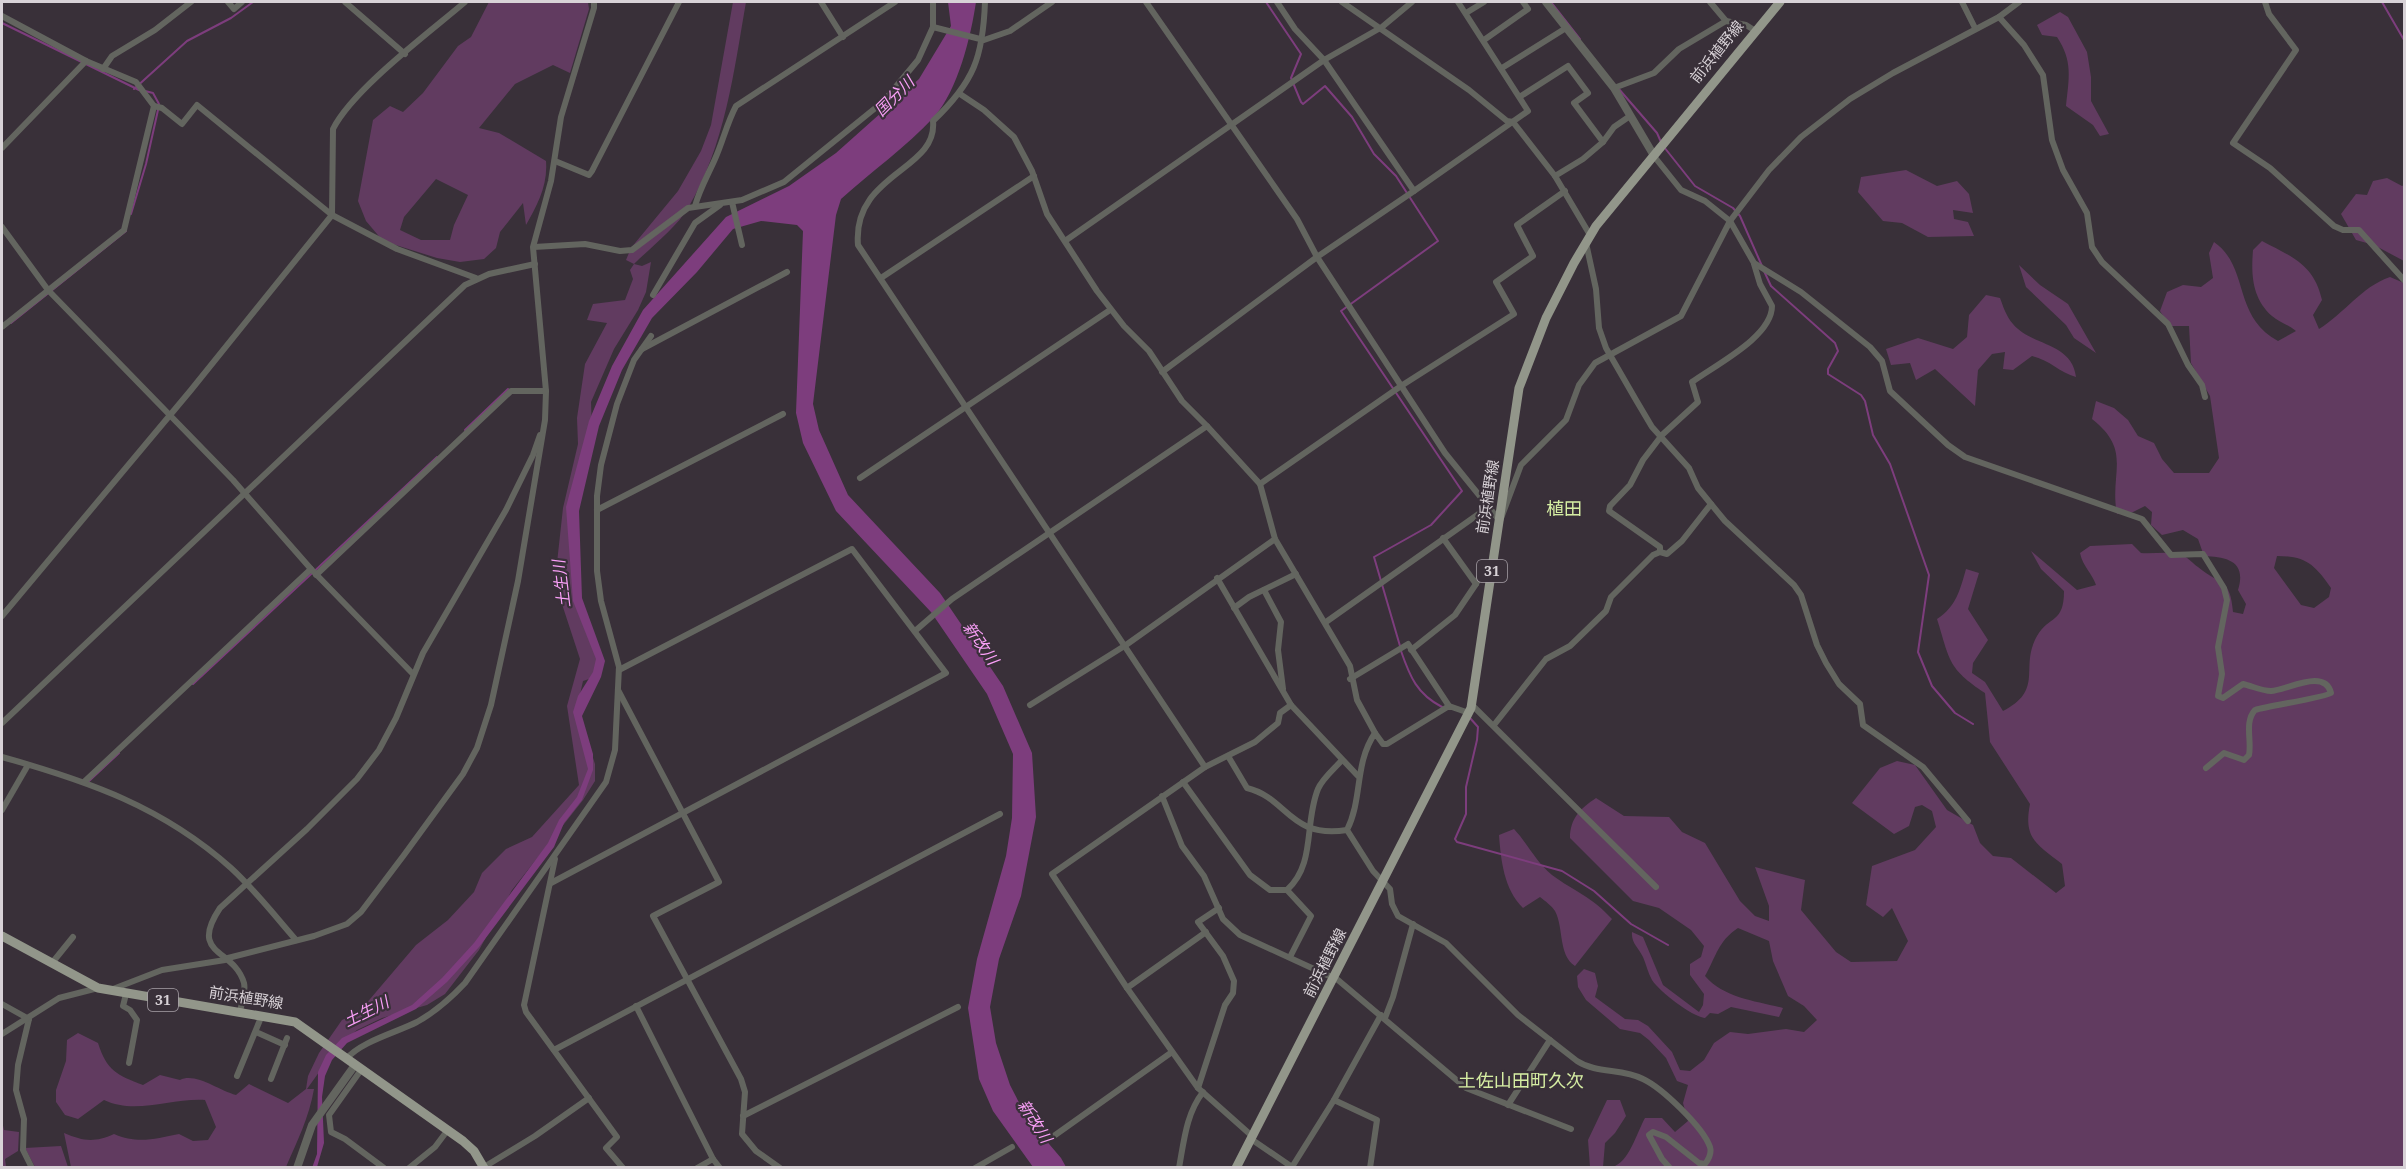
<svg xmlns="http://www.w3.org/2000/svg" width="2406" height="1169" viewBox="0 0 2406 1169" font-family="'Noto Serif','Noto Sans JP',serif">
  <rect width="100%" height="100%" fill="#393039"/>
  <g fill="#613b60" fill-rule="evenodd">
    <path d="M489,2H588L589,9L570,73L553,65L515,84L479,128L499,133L546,161C548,186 537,205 526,225L523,203L500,232L496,248L484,259L460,262L437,258L383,241L366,221L358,201L373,120L390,106L403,112L423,93L458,46L471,37ZM436,179L468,195L454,225L450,240H421L400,230L404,217Z"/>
    <path d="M733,2H746C734,71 725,146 688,208C677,227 650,248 634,264L642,266L651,262L646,292L638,310L614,349L591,402L592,430L572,506L571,562L597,655L595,677L583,681L577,708L595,764V781L583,800L512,890L479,950L445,994L427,1005L382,1018L357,1030L337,1047L307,1089H314C309,1118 297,1141 286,1167H71L64,1133C83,1141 94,1143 114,1134C137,1144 155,1139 179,1134L193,1141L208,1140L216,1127L205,1100C171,1098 135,1115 104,1100L78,1119L65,1115L56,1102V1090L66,1061L67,1040L78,1033L98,1043C107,1071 117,1075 143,1085L160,1075L180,1080C195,1072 218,1090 236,1095L249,1084L288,1103L306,1089L308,1076L319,1053L342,1020L359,1012L416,945L448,920L474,892L482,873L506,849L532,837L579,785L567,706L580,659L559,595L556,572L563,508L578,444L577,418L585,364L607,323L587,320L593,304L625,300L633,279L630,270L634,264L626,260L631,248L678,191L701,151L711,125Z"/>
    <path d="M2060,12L2068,17L2087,52L2091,77V101L2109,134L2100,136L2093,125L2066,106C2069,78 2073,61 2057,37L2042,35L2037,25Z"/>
    <polygon points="1906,170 1937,186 1957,181 1969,194 1973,213 1953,210 1954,219 1968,222 1974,236 1928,237 1902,223 1883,221 1858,192 1861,177"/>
    <polygon points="2387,178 2402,186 2404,185 2404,261 2374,245 2356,240 2341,214 2356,194 2367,195 2373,181"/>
    <path d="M2262,241C2292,257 2314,264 2322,300L2313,315L2319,329C2345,313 2361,287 2390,277L2404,283V1167H1612C1629,1163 1637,1132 1645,1118H1662L1675,1132L1688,1121L1683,1103L1688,1085L1677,1081L1666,1058L1649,1040L1640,1033L1620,1029L1586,1000L1578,987L1577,976L1584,969L1595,973L1598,986L1595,997L1625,1019L1638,1020L1648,1026L1672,1052L1680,1070L1690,1071L1704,1060L1714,1043L1730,1032L1748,1034L1786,1029L1804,1032L1817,1020L1804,1006L1788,996L1773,961L1769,941L1738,928C1718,941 1716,957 1705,976C1724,998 1756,1001 1783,1008L1779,1017L1731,1007L1718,1014L1710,1013L1705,1018C1691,1016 1660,992 1652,980C1648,973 1646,964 1643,957C1638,947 1631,943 1632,932L1643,937L1663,985L1699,1012L1703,1005L1704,994L1690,975V964L1701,957L1704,946L1691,930L1659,908L1633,901L1570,838C1570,818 1581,808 1596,798L1624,816L1669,817L1682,832L1705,843L1740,901L1755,916L1769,921V906L1755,867L1805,880L1801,910L1836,952L1851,962L1897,961L1908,941L1892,908L1883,917L1866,905L1872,866L1915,850L1936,827L1932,811L1922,805L1915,807L1909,826L1894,834L1852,803L1880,768L1897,761L1915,765L1947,810L1973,825L1980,843L1993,856L2011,858L2056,893L2065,886L2062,864C2037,844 2023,839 2030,804L1990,742L1985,693C1947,668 1950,660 1937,619C1956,607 1960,590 1966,569L1979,573L1968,609L1988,640L1973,663L1972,673L1985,682L2003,711C2045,689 2019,668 2037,636C2049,615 2064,624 2064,591L2041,569L2031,551L2077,590L2096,585C2092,573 2083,567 2080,553L2090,546L2132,544L2141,553C2154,554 2167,551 2179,554C2188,557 2191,562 2198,567C2221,586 2230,577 2233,612L2243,614L2246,604L2238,590C2247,561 2227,557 2204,556L2198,539L2183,530L2162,535L2151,525L2152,512L2145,506L2133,512L2117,514C2109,473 2133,451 2092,419L2096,401L2114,408L2128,420L2138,436L2154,443L2162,459L2174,473H2209L2219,458L2210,396L2191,363L2189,326H2170L2160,311L2167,292L2183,285L2201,287L2213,278L2209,253L2214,242C2250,267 2232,316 2278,341L2296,331C2289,325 2279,322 2272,316C2252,298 2251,275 2253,250ZM2277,556C2306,556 2315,565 2331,588L2329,597L2314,608L2301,605L2274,568Z"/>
    <polygon points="2019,265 2040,285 2068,304 2096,353 2074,338 2066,325 2026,287"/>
    <path d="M1986,295L2000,298C2003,306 2006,316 2013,324C2031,346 2072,342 2076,377C2060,373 2050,360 2032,356L2013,370L2003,369L2005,352L1992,354L1978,370L1975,406L1935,369L1916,380L1910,363L1891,365L1886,349L1918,338L1953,349L1967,337L1969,315Z"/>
    <path d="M1514,829C1528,844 1536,862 1552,875C1575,892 1591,896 1612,919L1575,966C1558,955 1564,928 1555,911C1552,906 1545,901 1540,897L1523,908C1504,889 1501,861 1499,835Z"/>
    <polygon points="1607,1100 1620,1100 1626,1116 1615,1133 1605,1143 1603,1167 1590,1167 1588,1140"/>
    <polygon points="2,1121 4,1130 19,1132 18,1151 5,1159 6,1166 3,1168"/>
    <polygon points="61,1146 68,1167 35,1167 25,1148"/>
  </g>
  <path fill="#7d3d7d" d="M948,2H976C971,36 958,90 934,117C906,147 871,172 841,199L836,215L813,404L819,430L848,495L940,593L1003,686L1032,753L1036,817L1021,896L999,959L990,1007L996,1043L1010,1085L1027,1118L1061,1158L1066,1167H1033L993,1111L979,1079L968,1008L977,959L1006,856L1012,818L1013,754L987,694L931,612L836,511L803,443L796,413L803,231L797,225L761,221L733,229L697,272L652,318L622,370L599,426L579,511L582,598L605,661L601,677L582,716L593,754V770L582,800L564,823L554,847L479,947L447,982L416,1009L347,1043L332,1060L325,1076L322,1097L324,1143L317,1167L312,1168L317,1154L318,1072L326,1055L342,1038L412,1005L442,978L474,943L548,843L559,820L577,797L588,769L573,712L578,696L593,672L596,659L573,601L566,507L589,421L612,366L643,310L726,217L789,186L836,153L919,79L951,26Z"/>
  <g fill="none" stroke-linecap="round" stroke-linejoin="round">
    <g stroke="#7d3d7d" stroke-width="2">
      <polyline points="1266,2 1301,54 1291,78 1301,102 1303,104 1325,86 1352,117 1374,154 1396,176 1438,241 1341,311 1462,491 1431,525 1374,557 1400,646"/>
      <polyline points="1551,2 1580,39"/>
      <polyline points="2382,2 2404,40"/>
      <polyline points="2,23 139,90"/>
      <polyline points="1618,88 1657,133 1661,142"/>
      <polyline points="134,89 187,41 231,18 253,2"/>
      <polyline points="145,91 153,93 159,104"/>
      <polyline points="1664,147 1695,186 1733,208 1740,216 1762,266"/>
      <polyline points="131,214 146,164 158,110"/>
      <polyline points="1764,271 1771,286 1835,343 1838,351 1828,369 1828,374 1861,395 1865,401 1873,435 1890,464 1929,575 1918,652 1932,686 1955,713 1973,724"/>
      <polyline points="11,323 126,231"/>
      <polyline points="465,430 508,389"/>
      <path d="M1401,651C1410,677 1417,694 1442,707"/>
      <polyline points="193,684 437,457"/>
      <polyline points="1470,718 1478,727 1477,740 1466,787 1466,814 1455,839 1457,842 1562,871 1594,891 1631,924 1668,945"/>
      <polyline points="88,782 119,753"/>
    </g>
    <g stroke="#63655f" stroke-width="6">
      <polyline points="228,2 234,9 242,2"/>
      <polyline points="345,2 405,54"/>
      <polyline points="821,2 843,37"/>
      <path d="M985,2C983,57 974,82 933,121C938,171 852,173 858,245L1205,767"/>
      <polyline points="1146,2 1297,219 1317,257 1445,453 1500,521 1521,465 1566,420 1579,385 1595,363 1681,316 1730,221 1769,170 1801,137 1850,99 1893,73 1999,17 2019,2"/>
      <polyline points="1277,2 1295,29 1324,60 1414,191 1528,111 1458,2"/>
      <polyline points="1342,2 1469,90 1507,121 1513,122 1555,176 1590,235"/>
      <polyline points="1710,2 1726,21 1746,25 1754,30"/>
      <polyline points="1962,2 1975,28"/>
      <polyline points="2265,2 2269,14 2296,50 2233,143 2270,168 2334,226 2343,230 2359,230 2404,280"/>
      <polyline points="1466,13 1484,2"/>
      <polyline points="2,16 86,61 136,82 154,106 124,230 2,327"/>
      <polyline points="1999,17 2024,45 2043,75 2052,140 2063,170 2087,213 2092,247 2102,262 2168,324 2188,365 2202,385 2205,397"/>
      <polyline points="933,27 984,40 1010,31 1052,2"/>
      <polyline points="1484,40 1528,9 1523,2"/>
      <polyline points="1502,68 1566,28"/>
      <polyline points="103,69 112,56 155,30 191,2"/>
      <polyline points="1614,88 1654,73 1679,49 1726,21"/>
      <polyline points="960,94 984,110 1014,137 1032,171 1047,214 1097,291 1124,326 1149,351 1182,401 1207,426"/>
      <polyline points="1521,96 1568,66 1588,93 1574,103 1603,142 1614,127 1630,116"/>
      <polyline points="154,106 162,108 182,124 197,105 332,215 397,249 476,278"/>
      <polyline points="2,148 86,61"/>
      <path d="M1653,155L1681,190L1705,201L1730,221L1754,263L1801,292L1870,347L1882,361L1890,391L1948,445L1965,457L2142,519L2171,555L2203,554L2224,588L2227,600L2218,647L2222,674L2218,696L2223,698L2243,684C2252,686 2262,691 2271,691C2287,690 2325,668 2331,693C2327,697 2268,706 2255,710C2244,722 2252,741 2249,755L2244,760L2224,753L2206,768"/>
      <polyline points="555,161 589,175 592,171 679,2"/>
      <polyline points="1555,176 1583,159 1603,142"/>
      <polyline points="732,202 742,245"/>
      <path d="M695,206C700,188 708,175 715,159C723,141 727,123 736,106L895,2"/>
      <polyline points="2,227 48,290 233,480 311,569 413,674"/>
      <polyline points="1065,241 1324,60 1382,27 1412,2"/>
      <polyline points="1586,243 1596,289 1599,328 1606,348 1636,400 1652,427 1689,468 1698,488 1711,504 1725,521 1794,585 1801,595 1817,645 1826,663 1839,684 1860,704 1863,725 1923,767 1968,821"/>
      <polyline points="534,247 585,244 620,251 632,250 688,208 742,200 784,182 884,101 918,60 933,27 933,2"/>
      <polyline points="881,278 1034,176"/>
      <polyline points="653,295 695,223 720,205"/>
      <polyline points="642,349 787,272"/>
      <polyline points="1162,372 1317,257 1414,191"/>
      <polyline points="860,478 1110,310"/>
      <polyline points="1260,484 1401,386 1514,314 1496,282 1533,256 1517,225 1565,191"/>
      <polyline points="597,510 783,414"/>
      <polyline points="1443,538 1476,584 1485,565 1494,563"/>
      <polyline points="1275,539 1350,666 1357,700 1375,733"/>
      <path d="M1660,552V547L1609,511L1610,506L1630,485L1643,460L1662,435L1698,402L1692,382C1715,365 1772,337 1772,306L1760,284L1754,264"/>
      <polyline points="316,575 511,391 546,391"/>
      <polyline points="1217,578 1291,705 1358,776"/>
      <polyline points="1264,590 1281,622 1278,650 1283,689"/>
      <polyline points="1234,608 1249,597 1296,574"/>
      <path d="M2,616L191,390L332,215L333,129C353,89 430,32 465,2"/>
      <polyline points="1326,622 1487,508"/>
      <polyline points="915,631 952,599 1207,426 1260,484 1275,539 1126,645 1030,705"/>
      <polyline points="1411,650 1455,615 1476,584"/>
      <polyline points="1350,679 1408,644 1449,706"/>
      <polyline points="618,690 719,882 653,916 741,1079 745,1092 742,1134 756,1151 780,1168"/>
      <polyline points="1472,705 1656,887"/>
      <path d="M1469,713L1449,706L1387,744H1383L1375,733C1354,764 1363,798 1347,830L1373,871L1390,889L1392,904L1398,916L1446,943L1518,1015L1577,1061C1597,1074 1622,1068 1643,1079C1662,1088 1703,1127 1710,1147C1712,1154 1709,1159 1705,1164L1699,1163L1666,1137L1653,1132L1649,1135L1662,1159L1670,1168"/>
      <polyline points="2,723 465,285 489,274 535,264"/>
      <polyline points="1494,725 1546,659 1570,646 1606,611 1611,597 1653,555 1660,552 1667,554 1682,541 1711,504"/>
      <path d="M1228,756L1247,788C1288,798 1289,839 1347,830"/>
      <path d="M2,757C88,781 163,807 231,868C255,890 275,916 296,940"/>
      <polyline points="84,782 311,569"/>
      <polyline points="1183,782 1250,875 1270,890 1287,890"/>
      <polyline points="1162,796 1182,846 1204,876 1223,919 1240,935 1338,980 1466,1088 1571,1129"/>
      <polyline points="2,810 28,765"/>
      <polyline points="555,859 524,1005 526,1012 617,1137 606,1148 623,1168"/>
      <polyline points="551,883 946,673 852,549 619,670"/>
      <path d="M1290,957L1311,916L1287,890C1316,864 1304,823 1318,789C1322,779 1334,769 1342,760"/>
      <polyline points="224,959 314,936 347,924 361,912 404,855 463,774 477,748 491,705 518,581 545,420 546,391 533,247 551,181 561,117 594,8 594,2"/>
      <polyline points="52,963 73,937"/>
      <polyline points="1127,988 1206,932"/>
      <polyline points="113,989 162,970 225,960"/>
      <polyline points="126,994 123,1006 130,1010 137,1020 129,1063"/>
      <polyline points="2,1004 29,1019"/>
      <polyline points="636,1006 713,1159"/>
      <path d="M240,1011C242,1003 246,992 244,983C234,948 188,956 220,908L307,829L357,779L379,750L396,718L423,653L506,510L533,455L540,435"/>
      <polyline points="1385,1018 1393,997 1413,924"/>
      <polyline points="29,1019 18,1065 16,1090 24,1119 23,1150 32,1168"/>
      <polyline points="256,1032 285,1045"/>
      <polyline points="2,1034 59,998 98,988"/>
      <polyline points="554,1050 1000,814"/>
      <path d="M346,1059C362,1041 395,1033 417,1022C435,1012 451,998 465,983L606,782L615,750L619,667L601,601L597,571V496L601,465L617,404L634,360L651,336"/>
      <polyline points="361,1070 329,1115 331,1132 345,1139 384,1168"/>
      <polyline points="237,1076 262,1015"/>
      <polyline points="271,1079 287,1038"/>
      <polyline points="1198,1088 1225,1005 1233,993 1234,981 1223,956 1198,922 1219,908"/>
      <polyline points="1334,1100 1377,1120 1370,1168"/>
      <polyline points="1508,1105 1550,1040"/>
      <polyline points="743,1116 958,1007"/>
      <polyline points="1252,1136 1198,1088 1127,988 1052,874 1205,767 1255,742 1278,723 1280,713 1291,705"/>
      <polyline points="1051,1138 1172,1052"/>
      <polyline points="1251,1139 1292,1167 1334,1100 1381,1015"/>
      <polyline points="484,1167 535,1136 589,1098"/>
      <polyline points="409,1168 435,1147 447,1131"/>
      <polyline points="697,1168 713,1159 720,1168"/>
      <polyline points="975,1168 1012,1147"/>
      <path d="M1179,1168C1184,1141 1186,1114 1203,1092"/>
    </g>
    <g stroke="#63655f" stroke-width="8">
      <polyline points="1546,2 1614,88 1653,154"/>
      <polyline points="297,1168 312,1125 355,1065"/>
    </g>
    <g stroke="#92968a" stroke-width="9">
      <polyline points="2,936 98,988 295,1022 463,1141 474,1151 484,1168"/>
      <polyline points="1236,1168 1471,708 1519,388 1546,318 1574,263 1596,226 1780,2"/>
    </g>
  </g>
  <g text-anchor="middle" stroke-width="4.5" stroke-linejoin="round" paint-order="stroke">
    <g fill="#393039" stroke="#a8a1a8" stroke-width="1.5">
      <rect x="1477" y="560" width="30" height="22" rx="4.5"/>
      <rect x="148" y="989" width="30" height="22" rx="4.5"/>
    </g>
    <g font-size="14" font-weight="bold" fill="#d8d2d7">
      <text x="1492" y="576">31</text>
      <text x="163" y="1005">31</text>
    </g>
    <g font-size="15" fill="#d8d2d7" stroke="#393039">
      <text transform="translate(1717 52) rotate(-51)" y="5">前浜植野線</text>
      <text transform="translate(1488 497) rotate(-81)" y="5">前浜植野線</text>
      <text transform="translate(1325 963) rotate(-63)" y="5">前浜植野線</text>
      <text transform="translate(246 998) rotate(9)" y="5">前浜植野線</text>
    </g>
    <g font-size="16" font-style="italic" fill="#f99ff7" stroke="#393039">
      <text transform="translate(894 96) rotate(-45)" y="6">国分川</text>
      <text transform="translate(561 584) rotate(-97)" y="6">土生川</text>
      <text transform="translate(981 643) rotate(55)" y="6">新改川</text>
      <text transform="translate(366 1011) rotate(-26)" y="6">土生川</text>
      <text transform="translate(1035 1121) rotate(57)" y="6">新改川</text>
    </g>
    <g font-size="18" fill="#d6eea3" stroke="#393039">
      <text x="1564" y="515">植田</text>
      <text x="1521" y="1087">土佐山田町久次</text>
    </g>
  </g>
  <rect width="2406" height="1169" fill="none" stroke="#d8d2d7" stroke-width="6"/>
</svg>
